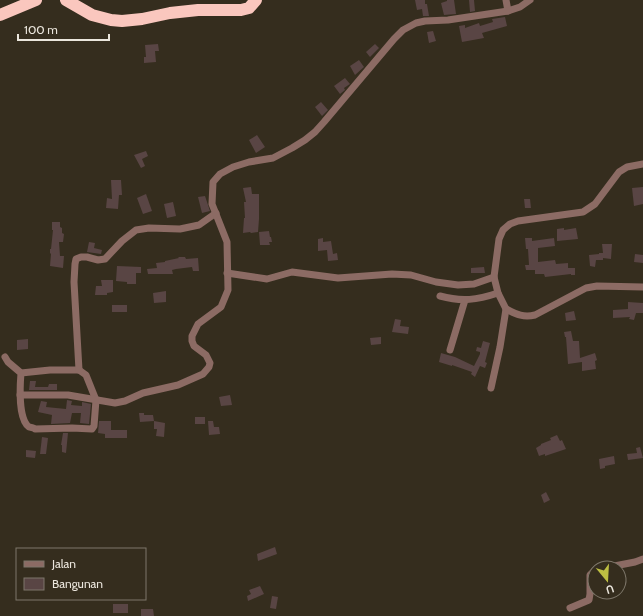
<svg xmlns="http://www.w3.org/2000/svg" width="643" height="616" viewBox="0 0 643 616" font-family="Cabin,sans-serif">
  <rect width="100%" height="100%" fill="#352d1e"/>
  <g fill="#594544">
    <polygon points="415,0 425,0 425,4 427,4 429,16 423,16 422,9 417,10"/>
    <polygon points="447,0 454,0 456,14 444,15 441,3 447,1"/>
    <polygon points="469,0 474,0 475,11 470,12"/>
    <polygon points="505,17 507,26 482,33 484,38 462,42 459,26 465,25 465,28 479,23 480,26 493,22 492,19"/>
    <polygon points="433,31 436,41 429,43 427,32"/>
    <polygon points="158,44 159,51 155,51 156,62 144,63 144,57 146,57 145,45"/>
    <polygon points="375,44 379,48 370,57 366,52"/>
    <polygon points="359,60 364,67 355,75 350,66"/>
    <polygon points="345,78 350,84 344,88 345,90 340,94 334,86"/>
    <polygon points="321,102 328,110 322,116 315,107"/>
    <polygon points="257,135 265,147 256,153 249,140"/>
    <polygon points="146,151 148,156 142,159 145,166 141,168 134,155"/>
    <polygon points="111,180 121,180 122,195 119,195 118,209 106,208 107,198 112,199"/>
    <polygon points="251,187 252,194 259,194 259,219 258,232 251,233 250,232 243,233 244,218 245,218 244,202 246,202 243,188"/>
    <polygon points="643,187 643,204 634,206 632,188"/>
    <polygon points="146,194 152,211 143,214 137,198"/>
    <polygon points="205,196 210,211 202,213 198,197"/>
    <polygon points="524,199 530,199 531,208 525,208"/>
    <polygon points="173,202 176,216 167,218 164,204"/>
    <polygon points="52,222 60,222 60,227 62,228 62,233 64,234 63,242 59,242 60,256 64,256 63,268 50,266 51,254 50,253 50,249 51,249 53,230 52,230"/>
    <polygon points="564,228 564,230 576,228 578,239 557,241 557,229"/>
    <polygon points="269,231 270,237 271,237 272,242 269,242 270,245 260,245 259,232"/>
    <polygon points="323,238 323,242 331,241 333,254 337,253 338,260 328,261 327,250 318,251 318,239"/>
    <polygon points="525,238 532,238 532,241 554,238 555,246 538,248 538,262 555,260 556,264 568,263 568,268 575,268 575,275 571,275 571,274 545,277 544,274 535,274 535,270 526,270 525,265 529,265 528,249 526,249"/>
    <polygon points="89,242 95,243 94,248 102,250 101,254 87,252"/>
    <polygon points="602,244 612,244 611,259 603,258 603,260 596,260 595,267 590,266 589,255 599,254 599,253 603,253"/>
    <polygon points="635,254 643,255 643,263 634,262"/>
    <polygon points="178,257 185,257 186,259 198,258 199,271 193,271 192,267 176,269 172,270 173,274 148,274 147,269 157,268 156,263 165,262 165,261 179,258"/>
    <polygon points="117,266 141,267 141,273 136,273 136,284 127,284 127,282 116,281"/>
    <polygon points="484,267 485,273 471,273 471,268"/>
    <polygon points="101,280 113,280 113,292 107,293 107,295 95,295 96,286 102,286"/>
    <polygon points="166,291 166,302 154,303 153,293"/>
    <polygon points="628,302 643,303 643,313 636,313 634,320 629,319 630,317 613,318 613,310 628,309"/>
    <rect x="112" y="305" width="15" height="7"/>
    <polygon points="574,311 576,320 566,321 565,313"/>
    <polygon points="395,319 401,320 400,326 409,327 408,334 392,332"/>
    <polygon points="571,331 573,341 579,341 580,358 595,353 597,360 595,361 596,369 582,371 582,362 568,364 566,337 565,337 564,332"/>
    <polygon points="381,337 381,344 371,345 370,338"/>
    <polygon points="28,339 28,349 17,350 17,340"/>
    <polygon points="483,341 490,343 485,362 487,363 485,368 480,366 475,377 471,374 472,372 452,365 452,366 439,362 441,353 455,357 474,366 480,354 480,352 476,351 477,347 481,348"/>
    <polygon points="30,381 36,381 35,387 48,387 49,384 57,384 57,390 29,390"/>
    <polygon points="230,395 232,405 221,406 219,397"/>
    <polygon points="67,400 72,401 71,405 82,406 82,402 91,404 89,424 80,423 81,413 72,413 70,423 51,424 52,415 38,412 41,401 47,402 46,407 66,409"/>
    <polygon points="139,413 144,413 144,415 153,415 154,421 140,422"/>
    <rect x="195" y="417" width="10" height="7"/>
    <polygon points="99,421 111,421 111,430 127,430 127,438 105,438 105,434 98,433"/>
    <polygon points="154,421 165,423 164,437 156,436 157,429 154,429"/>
    <polygon points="208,421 213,421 214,427 219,427 220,434 209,435"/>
    <polygon points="63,433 68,433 66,453 62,452 62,445 61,445"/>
    <polygon points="557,435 560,441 562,440 566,449 545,456 545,454 539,456 536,448 541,445 541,444 551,440 550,438"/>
    <polygon points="42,437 48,438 46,454 40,454"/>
    <polygon points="640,447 643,458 628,460 627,454 637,453 636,448"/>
    <polygon points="26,450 36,451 35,458 26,457"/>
    <polygon points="614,456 615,464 605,466 605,468 600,469 599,459"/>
    <polygon points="546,492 550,500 544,503 541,495"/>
    <polygon points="275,547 277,554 258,561 257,554"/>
    <polygon points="260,586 264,594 248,601 247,596 251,594 249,590"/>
    <polygon points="272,596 278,597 276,609 270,608"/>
    <rect x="113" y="604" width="15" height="9"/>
    <polygon points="141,609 153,609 154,616 141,616"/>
  </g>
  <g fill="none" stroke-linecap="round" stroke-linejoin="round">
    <g stroke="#8c6b64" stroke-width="7">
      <polyline points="506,0 508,11"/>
      <polyline points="227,273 267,279 292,272 338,278 392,274 411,275 436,282 458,285 474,284 494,277"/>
      <path d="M440,296C462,302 477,300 498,293"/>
      <path d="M506,309C516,314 523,318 535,315L586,288L597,286L643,287"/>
      <polyline points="450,350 465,300"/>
      <path d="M5,357L8,362L21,373L50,370H79L86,375L96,400L94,426L92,429L72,428L35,429C34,428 30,427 29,427C18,419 20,385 21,373"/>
      <polyline points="79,370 74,282 75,264 76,259 81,257 87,257 98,260 105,259 122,241 136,230 149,228 180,229 199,225 216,213"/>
      <polyline points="491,388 500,347 506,309 498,293 494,277 499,239 503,230 510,224 518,221 583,212 595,204 619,172 627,167 643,164"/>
      <polyline points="20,395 68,395 115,403 125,401 143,393 178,385 203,374 209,367 210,363 206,355 194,346 192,341 192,336 198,324 221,307 228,290 227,242 212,204 213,182 220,174 233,167 249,162 273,158 292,148 305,140 315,132 324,122 394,39 403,30 416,23 425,21 448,20 508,11 520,7 530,0"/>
      <polyline points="604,568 635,562 643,559"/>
      <polyline points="570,608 589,600 590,594 590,575 595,570"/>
    </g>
    <g stroke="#fac7be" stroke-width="12">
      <polyline points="66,0 92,15 111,20 122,21 142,19 170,13 198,10 241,10 249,8 256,0"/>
      <polyline points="0,15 36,0"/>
    </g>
  </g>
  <rect x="16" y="548" width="130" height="52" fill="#352d1e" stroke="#7e776a"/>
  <rect x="24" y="561" width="20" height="6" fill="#8c6b64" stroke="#7e776a"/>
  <text x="52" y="568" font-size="12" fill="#ebe6dd">Jalan</text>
  <rect x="24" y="578" width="20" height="12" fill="#594544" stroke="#7e776a"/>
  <text x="52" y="588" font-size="12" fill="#ebe6dd">Bangunan</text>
  <g transform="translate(607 580) rotate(162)"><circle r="19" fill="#352d1e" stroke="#7e776a"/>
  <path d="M0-3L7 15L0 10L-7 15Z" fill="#bebf42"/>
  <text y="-6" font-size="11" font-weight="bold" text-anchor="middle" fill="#ebe6dd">U</text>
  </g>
  <path d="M18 34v6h91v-6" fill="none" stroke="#ebe6dd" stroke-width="2"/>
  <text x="24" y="34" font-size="12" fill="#ebe6dd" stroke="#352d1e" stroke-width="3" paint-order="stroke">100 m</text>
</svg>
